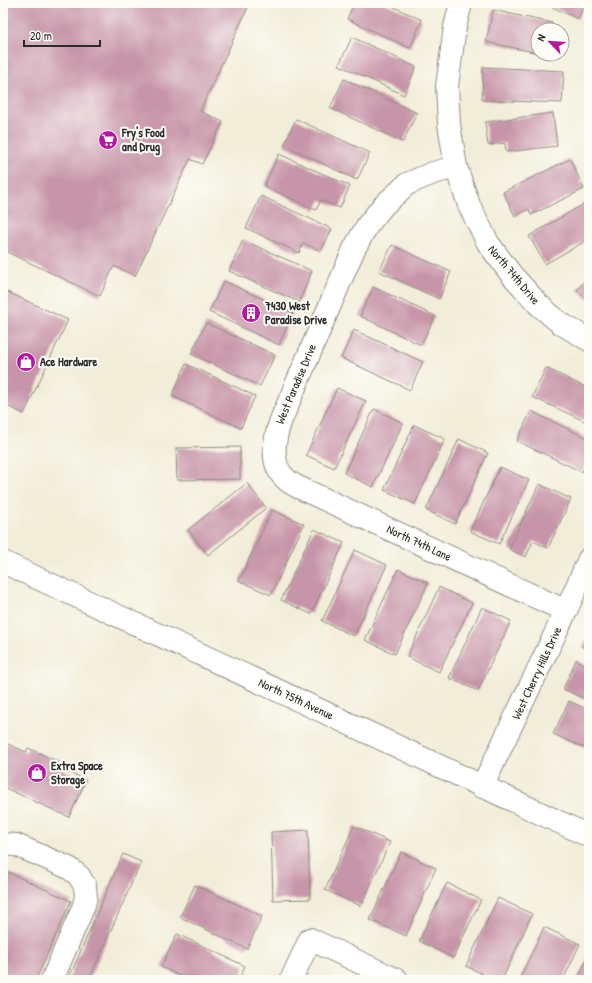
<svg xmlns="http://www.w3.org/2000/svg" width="592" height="983" viewBox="0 0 592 983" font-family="'Patrick Hand',sans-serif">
  <rect width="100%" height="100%" fill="#fdfcf7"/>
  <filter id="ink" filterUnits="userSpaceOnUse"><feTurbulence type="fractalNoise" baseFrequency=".025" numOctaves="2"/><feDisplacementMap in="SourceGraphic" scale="8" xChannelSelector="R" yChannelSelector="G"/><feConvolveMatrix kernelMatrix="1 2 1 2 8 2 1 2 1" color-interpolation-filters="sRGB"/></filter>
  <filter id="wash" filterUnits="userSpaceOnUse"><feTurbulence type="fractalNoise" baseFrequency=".012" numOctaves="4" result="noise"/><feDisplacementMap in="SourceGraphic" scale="16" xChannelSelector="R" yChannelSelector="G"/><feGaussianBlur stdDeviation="0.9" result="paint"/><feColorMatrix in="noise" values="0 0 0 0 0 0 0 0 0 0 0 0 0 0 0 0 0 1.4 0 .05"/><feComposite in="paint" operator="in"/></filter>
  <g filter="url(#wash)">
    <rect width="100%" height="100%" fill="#f2edd8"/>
    <g id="blocks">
      <g fill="#c795a9">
        <polygon points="3,3 250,3 200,111 223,122 202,164 190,159 135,276 114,266 100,296 5,251 3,254"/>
        <polygon points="354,3 385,3 422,20 410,48 347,19"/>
        <polygon points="544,3 585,3 578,19"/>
        <polygon points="493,10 552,23 551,30 538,30 538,53 486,42"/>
        <polygon points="352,37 416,67 404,95 339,65"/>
        <polygon points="483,67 564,71 562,103 482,100"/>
        <polygon points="344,79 417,113 403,142 330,108"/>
        <polygon points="553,113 557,146 506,152 505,143 488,145 485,122"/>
        <polygon points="296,119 370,153 357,180 284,145"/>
        <polygon points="279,154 350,186 340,208 321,200 316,210 264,186"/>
        <polygon points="570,159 584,189 531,215 529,209 515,216 503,192"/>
        <polygon points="261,196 332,229 321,251 303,243 299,253 246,228"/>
        <polygon points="589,201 589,239 545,264 529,236"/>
        <polygon points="243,240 312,271 299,302 229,271"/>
        <polygon points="392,245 451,272 439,299 379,271"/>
        <polygon points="589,276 589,300 577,290"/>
        <polygon points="224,281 293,313 279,345 209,312"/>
        <polygon points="373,287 435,316 421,345 360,316"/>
        <polygon points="3,290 68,320 24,414 3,404"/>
        <polygon points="206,323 275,355 260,386 191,354"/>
        <polygon points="354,330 423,362 410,390 341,358"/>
        <polygon points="186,364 255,396 241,428 172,396"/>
        <polygon points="546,368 589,389 589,423 532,397"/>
        <polygon points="337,388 366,401 334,468 306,455"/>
        <polygon points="374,409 403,423 373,487 344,473"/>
        <polygon points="531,411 589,439 589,458 582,472 517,441"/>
        <polygon points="414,425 445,439 415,504 384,490"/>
        <polygon points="459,439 488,453 455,524 426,510"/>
        <polygon points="240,447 240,479 177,480 176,448"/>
        <polygon points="500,467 529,480 499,544 470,531"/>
        <polygon points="247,483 266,508 208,555 188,530"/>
        <polygon points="539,484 571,499 548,548 533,541 526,557 509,549"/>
        <polygon points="272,510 304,524 271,595 239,581"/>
        <polygon points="314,529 344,543 311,614 281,600"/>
        <polygon points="355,550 387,565 354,636 322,621"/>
        <polygon points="398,569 428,583 395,654 365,640"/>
        <polygon points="439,587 472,603 439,672 407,657"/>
        <polygon points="482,607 511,621 478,691 449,678"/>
        <polygon points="589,632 589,650 582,647"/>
        <polygon points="576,660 589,667 589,701 563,689"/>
        <polygon points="569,701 589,710 589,750 553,734"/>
        <polygon points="3,742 26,752 28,748 59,762 57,767 86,780 69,817 3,787"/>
        <polygon points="354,826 390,842 361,906 325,890"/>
        <polygon points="308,830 310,899 273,900 271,832"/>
        <polygon points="401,852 436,868 406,936 370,920"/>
        <polygon points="123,854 141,862 89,980 68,980"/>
        <polygon points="3,870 71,901 36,980 3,980"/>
        <polygon points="447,883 481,900 453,958 419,941"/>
        <polygon points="195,885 262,916 247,949 180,917"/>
        <polygon points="498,898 532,914 502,980 495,980 466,966"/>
        <polygon points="544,927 580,944 563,980 519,980"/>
        <polygon points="177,934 245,966 239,980 188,980 161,967"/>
        <polygon points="589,955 589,980 577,980"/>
      </g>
    </g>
  </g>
  <g filter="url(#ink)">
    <use href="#blocks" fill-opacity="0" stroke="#8e8c82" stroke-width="1"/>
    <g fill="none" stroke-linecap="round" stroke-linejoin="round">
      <g stroke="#8e8c82" stroke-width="24">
        <g id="minor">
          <polyline points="461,3 455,27 447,86 449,124 456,167 469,205 488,243 511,274 539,305 560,323 589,340"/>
          <path d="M456,167L433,173L407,184L383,206L367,226L354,249L281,420C274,439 269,466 287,480C290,483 294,485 298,487L566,611"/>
          <polyline points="482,787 566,611 589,559"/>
          <polyline points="3,844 16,845 69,868 79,876 85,886 86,897 83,908 52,980"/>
          <polyline points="291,980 310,939 397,980"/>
        </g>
      </g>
      <g stroke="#8e8c82" stroke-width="24">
        <polyline id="major" points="3,562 589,836"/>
      </g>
      <use href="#minor" stroke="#fff" stroke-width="22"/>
      <use href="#major" stroke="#fff" stroke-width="22"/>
    </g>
  </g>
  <defs>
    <g id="supermarket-disc" transform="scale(1)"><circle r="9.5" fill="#b5179e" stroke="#fdfcf7"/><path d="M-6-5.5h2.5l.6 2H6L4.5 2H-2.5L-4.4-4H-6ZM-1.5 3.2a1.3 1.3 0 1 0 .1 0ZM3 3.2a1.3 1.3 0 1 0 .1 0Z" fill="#fff"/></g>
    <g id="building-disc" transform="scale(1)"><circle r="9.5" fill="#b5179e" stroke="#fdfcf7"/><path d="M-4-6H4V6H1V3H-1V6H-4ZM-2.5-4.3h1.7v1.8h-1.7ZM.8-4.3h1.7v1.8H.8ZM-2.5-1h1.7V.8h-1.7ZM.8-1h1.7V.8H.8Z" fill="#fff"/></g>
    <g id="shop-disc" transform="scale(1)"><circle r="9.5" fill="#b5179e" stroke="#fdfcf7"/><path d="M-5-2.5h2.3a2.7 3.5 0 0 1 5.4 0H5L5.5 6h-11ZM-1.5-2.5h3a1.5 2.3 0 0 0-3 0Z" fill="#fff"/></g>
  </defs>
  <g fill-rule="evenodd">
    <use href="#supermarket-disc" x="108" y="140"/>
    <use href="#building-disc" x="251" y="313"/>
    <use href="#shop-disc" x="26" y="362"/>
    <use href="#shop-disc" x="37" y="773"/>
  </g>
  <g text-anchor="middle" stroke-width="4" stroke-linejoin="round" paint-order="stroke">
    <g font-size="12" font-weight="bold" fill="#2b2b2b" stroke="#fdfcf7" text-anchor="start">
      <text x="122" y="137">Fry's Food<tspan x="122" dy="14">and Drug</tspan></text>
      <text x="265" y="310">7430 West<tspan x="265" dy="14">Paradise Drive</tspan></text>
      <text x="40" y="366">Ace Hardware</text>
      <text x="51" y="770">Extra Space<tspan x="51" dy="14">Storage</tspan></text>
    </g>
    <g font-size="12" fill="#2b2b2b" stroke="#fdfcf7">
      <text transform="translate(514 275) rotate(50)" y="4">North 74th Drive</text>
      <text transform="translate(296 384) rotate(-67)" y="4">West Paradise Drive</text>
      <text transform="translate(419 543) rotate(25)" y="4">North 74th Lane</text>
      <text transform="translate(537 673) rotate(-65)" y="4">West Cherry Hills Drive</text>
      <text transform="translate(296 699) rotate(25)" y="4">North 75th Avenue</text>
    </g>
  </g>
  <rect width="592" height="983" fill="none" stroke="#fdfcf7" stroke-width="16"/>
  <g transform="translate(550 42) rotate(295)"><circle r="19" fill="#fdfcf7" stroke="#a9a8a5"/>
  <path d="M0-3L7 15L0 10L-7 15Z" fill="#b5179e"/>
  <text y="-6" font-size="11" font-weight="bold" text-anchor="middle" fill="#2b2b2b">N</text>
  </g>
  <path d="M24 40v6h76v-6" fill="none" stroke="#2b2b2b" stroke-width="2"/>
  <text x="30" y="40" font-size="12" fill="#2b2b2b" stroke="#fdfcf7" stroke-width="3" paint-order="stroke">20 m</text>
</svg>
